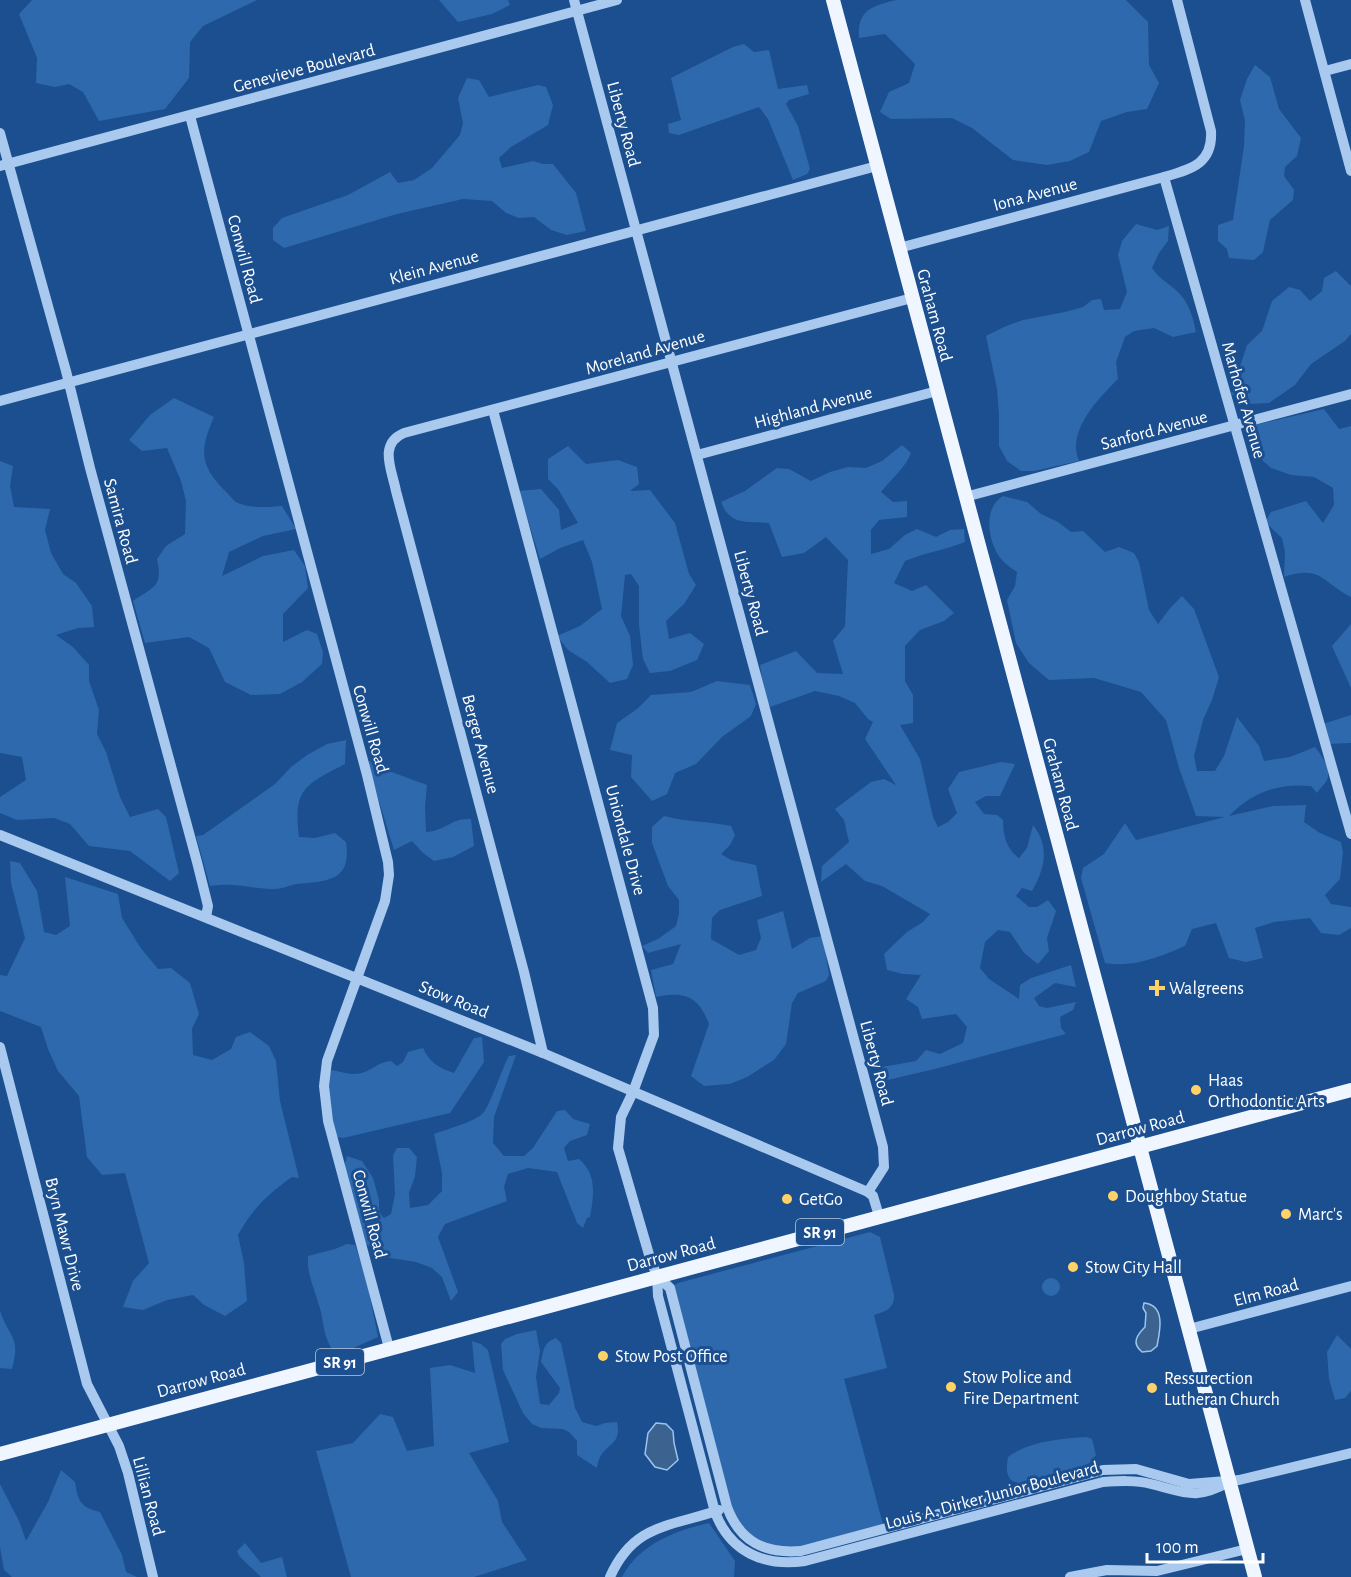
<svg xmlns="http://www.w3.org/2000/svg" width="1351" height="1577" viewBox="0 0 1351 1577" font-family="'Alegreya Sans',sans-serif">
  <rect width="100%" height="100%" fill="#1b4f8f"/>
  <g fill="#2e69ad">
    <polygon points="32,0 257,0 203,26 190,42 189,78 165,109 99,121 83,92 69,84 55,87 36,83 37,58 19,14"/>
    <polygon points="439,0 508,0 510,5 492,14 458,22"/>
    <path d="M896,0H1126L1148,22L1149,65L1159,83L1147,109L1127,112L1101,121L1089,152L1070,161L1047,165L1013,160L972,128L952,118L891,119L880,112L889,92L909,83L915,64L885,34L859,38C857,10 872,6 896,0Z"/>
    <polygon points="744,44 754,52 769,50 778,89 807,85 809,94 789,100 786,104 798,126 810,169 807,174 793,180 768,119 759,107 679,135 669,133 668,124 681,120 671,78 733,47"/>
    <polygon points="1255,65 1270,77 1279,109 1301,138 1297,156 1285,167 1284,176 1294,190 1293,200 1270,220 1263,252 1254,260 1229,258 1227,249 1218,241 1218,225 1233,220 1244,146 1245,121 1240,100 1247,79"/>
    <polygon points="467,78 479,80 489,97 538,85 546,87 553,105 548,125 511,147 499,158 502,168 533,161 543,164 553,164 576,193 586,231 567,235 551,230 534,217 519,218 506,213 492,201 463,199 397,214 284,248 273,240 273,228 282,218 348,195 390,172 398,183 414,180 432,168 460,135 463,123 458,98"/>
    <path d="M1136,224L1157,230L1169,226L1168,241L1159,253L1152,268C1160,280 1172,285 1181,295C1190,306 1193,318 1196,332L1173,337L1154,328L1134,331L1125,337L1116,362L1118,379C1099,398 1066,431 1079,461L1034,471H1021L1007,461L999,446V415L997,389L986,336L1006,326L1023,320L1065,312L1083,307L1092,300L1101,299L1104,310L1120,309L1127,292L1118,255L1122,241Z"/>
    <polygon points="1336,271 1351,286 1351,334 1345,341 1311,364 1295,385 1269,403 1250,404 1231,394 1247,345 1262,331 1272,301 1289,287 1300,290 1310,301 1322,291 1324,278"/>
    <path d="M174,398L214,417C201,447 198,463 223,489C227,492 232,499 236,502C250,509 268,507 282,506L296,529L263,536L229,552L222,576L263,556L294,550L305,566L308,588L283,614V642L307,630L317,634L323,652L322,664L302,682L280,694L251,695L225,682L209,648L189,637L145,643L133,601C154,586 163,588 157,559L166,546L185,534L186,501L181,481L167,448L142,451L129,440L150,415Z"/>
    <path d="M1324,409L1339,429L1351,426V597C1323,583 1321,564 1284,577L1285,552L1282,538L1265,522L1271,512L1306,501L1323,523L1334,505L1333,488L1314,477L1291,475L1271,468L1255,454L1251,426Z"/>
    <path d="M902,445L911,453C906,467 891,479 881,492L893,502L907,501V517L879,520L871,530V554L889,549L905,535L917,529L936,537L950,530L964,529L965,542C945,550 924,553 905,561L894,583L912,591L926,585L954,613L944,621L920,630L905,646V681L913,695V723L900,725L920,759L933,817L938,827L948,822L957,813L948,789L959,772L1001,762L1015,764L1000,796H986L975,802L984,814L997,815L1003,820C1003,835 1006,849 1019,858L1027,848L1033,825C1050,846 1045,869 1032,891L1022,888L1016,896L1029,907H1037L1048,900L1056,911L1047,938L1049,951L1038,964L1024,953L1010,932L998,930L985,942L980,968L989,979L1019,999L1020,985L1031,978L1071,965L1076,987L1055,983L1034,998L1039,1006L1047,1008L1076,1002L1073,1010L1060,1017L1061,1028L1066,1034L935,1069L883,1081L882,1067L916,1061L926,1050L940,1054L963,1043L967,1027L956,1014L922,1019L918,1007L906,999L921,975L903,974L887,970L884,954L907,932L923,922L930,914L882,886L865,881L846,864L821,882L822,866L849,842L844,820L835,809L871,782L884,779L896,785L865,739L873,722L868,719L855,703L839,696L815,691L770,707L765,696L760,665L796,651L817,673L843,674L833,641L845,626L848,560L826,537L804,553L782,557L769,523C747,521 730,526 721,502L745,491L777,468L789,469L811,481L830,472L848,467L866,468L882,461Z"/>
    <polygon points="568,446 586,464 618,460 637,467 639,484 630,491 650,490 675,523 689,574 696,585 684,604 666,621 669,639 690,633 704,644 697,660 670,671 650,673 643,659 639,625 639,586 631,574 625,575 621,616 630,636 633,665 627,679 610,683 587,662 568,650 557,636 580,626 602,609 592,562 583,540 560,548 540,559 519,491 541,489 559,510 561,530 578,523 558,489 548,479 548,459"/>
    <polygon points="0,461 13,466 10,486 14,507 50,509 45,530 51,553 63,574 76,583 92,606 94,627 78,628 56,635 73,647 89,665 89,681 99,710 97,734 106,752 120,797 130,817 158,809 166,817 179,873 170,881 130,851 89,846 70,824 54,818 17,820 0,813 0,797 26,780 22,757 0,753"/>
    <path d="M1003,496L1027,502L1041,514L1058,522L1071,532L1083,531L1105,552L1119,547L1134,553L1139,562L1149,610L1158,624L1171,607L1182,596L1194,609L1219,677L1212,700L1203,720L1194,756L1197,771H1215L1224,756L1237,717L1259,746L1264,761L1290,757L1315,747C1321,755 1332,769 1327,780C1325,784 1320,788 1317,793L1311,786C1278,783 1253,792 1229,816L1273,806L1306,805L1304,822L1320,833L1341,842L1343,852L1340,879L1325,895L1331,904L1351,907V928L1339,935L1321,933L1310,918L1274,922L1255,928L1263,958L1246,962L1229,958L1216,923L1192,929L1185,946C1159,957 1134,968 1105,963L1081,878L1083,868L1104,854L1125,823L1136,840L1225,817L1196,816L1179,768L1166,720L1141,692L1094,678L1049,680L1029,663L1016,643L1007,600L1015,586L1017,572C1013,569 1006,565 1002,560C988,544 982,508 1003,496Z"/>
    <polygon points="1351,624 1351,688 1332,646"/>
    <polygon points="717,681 750,685 756,704 751,716 722,737 696,764 675,773 667,794 652,801 631,777 632,755 610,750 617,723 637,709 651,695 691,692"/>
    <polygon points="1351,715 1351,743 1328,744 1323,724"/>
    <path d="M346,740L345,764C305,785 293,788 299,837L315,838L335,833L346,842C352,881 328,881 297,884C290,885 282,889 275,889C250,889 237,882 210,886L196,836L203,835L275,784L291,767L307,755L327,744Z"/>
    <path d="M376,760L386,770L427,785L425,807L426,832C446,831 450,818 471,819L474,846L453,857L434,861L423,853L412,841L394,850L367,762Z"/>
    <path d="M664,816C686,822 708,821 731,826L735,835L730,845L721,854L731,860L756,865L762,896L720,910L712,918L711,939L739,955L756,950L761,938L757,920L783,911L792,949L810,938L823,936L829,975L826,981L798,993L792,1003L786,1044L774,1060L747,1077L730,1084L704,1086L691,1076L709,1024C699,997 685,991 656,997L651,970L673,964L681,944L648,953L642,946L658,939L676,926L679,914V900L668,886L652,843V827Z"/>
    <path d="M10,861L20,863L37,891L44,932L56,935L70,926L65,877L118,894L122,918L140,947L158,969L171,968L190,983L199,1014L192,1029L193,1055L212,1060L231,1049L236,1037L250,1032L269,1046L276,1061L280,1101L299,1178L292,1177C267,1195 253,1208 238,1235L244,1263L247,1301L225,1316L204,1305L193,1295L167,1300L143,1310L123,1307L133,1281L149,1263L125,1173L102,1175L87,1157L79,1096L58,1071L48,1049L41,1027L0,1011V975L7,976L25,938L11,883Z"/>
    <path d="M482,1037L484,1062L450,1113L343,1138L336,1137C332,1119 321,1087 332,1070C344,1073 357,1077 369,1070C378,1065 381,1062 391,1061L397,1066L403,1062L408,1052L423,1048C429,1062 439,1068 454,1073L474,1038Z"/>
    <path d="M516,1055L494,1117L493,1143L504,1156H524L533,1148L557,1111L565,1110L573,1119L590,1124L587,1135L570,1141L564,1148L568,1161L579,1159C597,1174 594,1195 590,1217L587,1218L583,1228L577,1223L557,1172L528,1168L508,1174L504,1187L507,1201L445,1224L438,1237L458,1292L451,1301L442,1277L432,1268L416,1262L384,1257L366,1244L344,1167L347,1156L362,1161L373,1178L379,1200V1212L384,1218L391,1214L395,1194L393,1155L397,1148H409L417,1157L415,1176L409,1193L410,1208L428,1205L442,1191V1173L434,1134C447,1129 475,1122 483,1113C490,1106 502,1068 509,1056Z"/>
    <path d="M870,1232L880,1237L894,1295C895,1308 885,1312 874,1315L887,1368L844,1379L884,1528L801,1551L770,1550L734,1523L670,1288L678,1283Z"/>
    <path d="M347,1244L355,1245L366,1277L378,1337L349,1350L333,1351C321,1331 325,1322 318,1302C313,1285 307,1274 308,1256L335,1249Z"/>
    <circle cx="1051" cy="1287" r="9"/>
    <path d="M0,1311C10,1339 21,1337 12,1369L0,1368Z"/>
    <path d="M536,1330L540,1351L536,1377L540,1404L549,1405L559,1393L560,1388L541,1362C543,1350 544,1342 556,1338L561,1343L575,1408L582,1422L596,1426L605,1423L617,1422C623,1449 600,1442 597,1468L577,1455V1441L569,1432L563,1429L541,1428L532,1424L523,1413L503,1370L501,1344L505,1339L517,1334Z"/>
    <polygon points="1337,1335 1351,1349 1351,1391 1345,1398 1335,1400 1329,1379 1327,1352"/>
    <polygon points="472,1341 481,1344 488,1350 509,1442 469,1453 498,1501 502,1522 527,1560 474,1577 351,1577 316,1451 353,1443 380,1414 393,1417 407,1451 434,1446 430,1368 450,1365 475,1373"/>
    <path d="M1087,1437L1092,1439L1096,1455C1093,1458 1090,1463 1087,1465C1082,1469 1025,1484 1019,1483C1017,1483 1012,1481 1011,1480C1005,1474 1007,1465 1008,1457C1027,1442 1062,1438 1087,1437Z"/>
    <path d="M61,1470L75,1482C78,1501 80,1507 100,1512L122,1555L126,1572L137,1577H150H12L4,1570L0,1547V1484L20,1523L26,1541L48,1502Z"/>
    <path d="M709,1523L735,1561L734,1577H622C638,1545 676,1530 709,1523Z"/>
    <polygon points="245,1543 261,1563 282,1557 287,1577 261,1577 239,1556 237,1551"/>
  </g>
  <g fill="#3c6290" stroke="#9cc4f0" stroke-width="1.5">
    <path d="M1144,1303C1166,1305 1160,1331 1157,1346L1151,1351L1142,1352C1131,1343 1137,1335 1145,1327L1146,1313L1143,1308Z"/>
    <polygon points="656,1423 666,1424 673,1431 674,1443 678,1460 667,1470 655,1467 645,1454 648,1433"/>
  </g>
  <g fill="none" stroke-linecap="round" stroke-linejoin="round">
    <g stroke="#a9c9ee" stroke-width="10">
      <polyline points="574,0 883,1147 884,1167 868,1192"/>
      <polyline points="1305,0 1351,171"/>
      <polyline points="1325,71 1351,64"/>
      <polyline points="190,116 367,775 388,862 389,875 385,901 327,1061 324,1086 328,1121 389,1348"/>
      <polyline points="0,133 66,371 90,468 197,862 208,906 206,917"/>
      <polyline points="0,166 617,0"/>
      <polyline points="1164,177 1351,834"/>
      <path d="M899,248L1164,177C1191,169 1213,164 1211,131L1177,0"/>
      <polyline points="0,401 877,166"/>
      <path d="M493,410L653,1008L654,1035L633,1092L621,1117L618,1148L650,1258L657,1276L670,1288L727,1507C740,1542 765,1554 801,1551L1103,1470L1136,1469L1189,1484L1239,1480L1351,1453"/>
      <polyline points="697,455 937,391"/>
      <polyline points="965,497 1351,394"/>
      <polyline points="0,835 543,1053 868,1192 873,1196 879,1216"/>
      <polyline points="0,1047 87,1384 119,1446 128,1473 153,1577"/>
      <path d="M543,1053L524,972L396,491C392,470 378,444 404,433L912,298"/>
      <path d="M657,1276L658,1296L715,1512C730,1552 764,1567 805,1561L1103,1482C1119,1481 1135,1480 1151,1484C1185,1492 1195,1501 1229,1482"/>
      <polyline points="1189,1329 1351,1286"/>
      <path d="M610,1577C634,1523 671,1527 719,1510"/>
      <polyline points="1070,1577 1107,1570 1157,1571 1247,1549"/>
    </g>
    <g stroke="#f0f6ff" stroke-width="14">
      <polyline points="833,0 1255,1577"/>
      <polyline points="0,1454 1351,1090"/>
    </g>
  </g>
  <g fill="#ffd166" stroke="#1b4f8f" stroke-width="2">
    <path d="M1154 979h6v6h6v6h-6v6h-6v-6h-6v-6h6z"/>
    <circle cx="1196" cy="1090" r="6"/>
    <circle cx="1113" cy="1196" r="6"/>
    <circle cx="787" cy="1199" r="6"/>
    <circle cx="1286" cy="1214" r="6"/>
    <circle cx="1073" cy="1267" r="6"/>
    <circle cx="603" cy="1356" r="6"/>
    <circle cx="951" cy="1387" r="6"/>
    <circle cx="1152" cy="1388" r="6"/>
  </g>
  <g text-anchor="middle" stroke-width="6" stroke-linejoin="round" paint-order="stroke">
    <g fill="#1b4f8f" stroke="#bbcadd" stroke-width="1.5">
      <rect x="796" y="1219" width="48" height="26" rx="4.5"/>
      <rect x="316" y="1349" width="48" height="26" rx="4.5"/>
    </g>
    <g font-size="16" font-weight="bold" fill="#fff">
      <text x="820" y="1238">SR 91</text>
      <text x="340" y="1368">SR 91</text>
    </g>
    <g font-size="18" fill="#fff" stroke="#1b4f8f">
      <text transform="translate(304 68) rotate(-15)" y="6">Genevieve Boulevard</text>
      <text transform="translate(624 124) rotate(75)" y="6">Liberty Road</text>
      <text transform="translate(1035 194) rotate(-15)" y="6">Iona Avenue</text>
      <text transform="translate(245 259) rotate(75)" y="6">Conwill Road</text>
      <text transform="translate(434 267) rotate(-15)" y="6">Klein Avenue</text>
      <text transform="translate(935 315) rotate(75)" y="6">Graham Road</text>
      <text transform="translate(645 352) rotate(-16)" y="6">Moreland Avenue</text>
      <text transform="translate(1244 400) rotate(74)" y="6">Marhofer Avenue</text>
      <text transform="translate(813 407) rotate(-15)" y="6">Highland Avenue</text>
      <text transform="translate(1154 430) rotate(-15)" y="6">Sanford Avenue</text>
      <text transform="translate(121 521) rotate(75)" y="6">Samira Road</text>
      <text transform="translate(751 593) rotate(75)" y="6">Liberty Road</text>
      <text transform="translate(371 729) rotate(74)" y="6">Conwill Road</text>
      <text transform="translate(481 744) rotate(75)" y="6">Berger Avenue</text>
      <text transform="translate(1061 784) rotate(75)" y="6">Graham Road</text>
      <text transform="translate(626 840) rotate(75)" y="6">Uniondale Drive</text>
      <text transform="translate(454 999) rotate(22)" y="6">Stow Road</text>
      <text transform="translate(877 1063) rotate(75)" y="6">Liberty Road</text>
      <text transform="translate(1140 1128) rotate(-15)" y="6">Darrow Road</text>
      <text transform="translate(370 1214) rotate(75)" y="6">Conwill Road</text>
      <text transform="translate(65 1234) rotate(76)" y="6">Bryn Mawr Drive</text>
      <text transform="translate(671 1254) rotate(-15)" y="6">Darrow Road</text>
      <text transform="translate(1266 1292) rotate(-15)" y="6">Elm Road</text>
      <text transform="translate(201 1380) rotate(-15)" y="6">Darrow Road</text>
      <text transform="translate(992 1495) rotate(-15)" y="6">Louis A. Dirker Junior Boulevard</text>
      <text transform="translate(149 1496) rotate(75)" y="6">Lillian Road</text>
    </g>
    <g font-size="18" fill="#fff" stroke="#1b4f8f" text-anchor="start">
      <text x="1169" y="994">Walgreens</text>
      <text x="1208" y="1086">Haas<tspan x="1208" dy="21">Orthodontic Arts</tspan></text>
      <text x="1125" y="1202">Doughboy Statue</text>
      <text x="799" y="1205">GetGo</text>
      <text x="1298" y="1220">Marc's</text>
      <text x="1085" y="1273">Stow City Hall</text>
      <text x="615" y="1362">Stow Post Office</text>
      <text x="963" y="1383">Stow Police and<tspan x="963" dy="21">Fire Department</tspan></text>
      <text x="1164" y="1384">Ressurection<tspan x="1164" dy="21">Lutheran Church</tspan></text>
    </g>
  </g>
  <path d="M1147 1553v9h116v-9" fill="none" stroke="#ffffff" stroke-width="3"/>
  <text x="1156" y="1553" font-size="18" fill="#ffffff" stroke="#1b4f8f" stroke-width="4.5" paint-order="stroke">100 m</text>
</svg>
